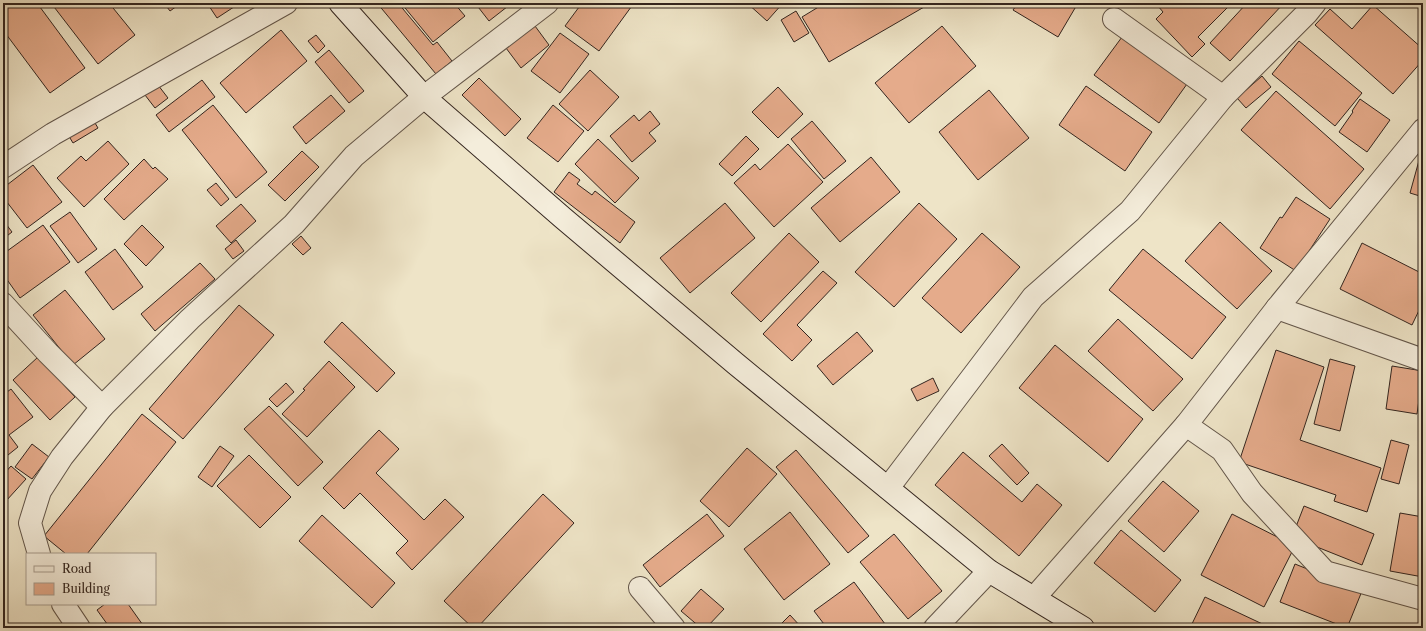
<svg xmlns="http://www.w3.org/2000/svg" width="1426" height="631" viewBox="0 0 1426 631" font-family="'Libre Caslon Text',serif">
  <rect width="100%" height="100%" fill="#eee4c7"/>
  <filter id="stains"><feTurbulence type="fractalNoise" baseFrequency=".005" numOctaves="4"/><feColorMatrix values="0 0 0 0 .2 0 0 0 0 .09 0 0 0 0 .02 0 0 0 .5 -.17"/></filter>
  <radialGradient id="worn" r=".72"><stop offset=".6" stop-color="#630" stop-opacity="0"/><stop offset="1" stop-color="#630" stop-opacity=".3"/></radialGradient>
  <g fill="#e5ab8b" stroke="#33251f">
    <polygon points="14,3 37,3 85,68 50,93 3,30 3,11"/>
    <polygon points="51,3 109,3 135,35 98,64"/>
    <polygon points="164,3 175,3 177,6 170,11"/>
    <polygon points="207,3 240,3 217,18"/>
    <polygon points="377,3 398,3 433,45 437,42 452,61 436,74"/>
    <polygon points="401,3 454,3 465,16 433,42"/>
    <polygon points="475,3 512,3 489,21"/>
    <polygon points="582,3 634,3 599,51 565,26"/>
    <polygon points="747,3 783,3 767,21"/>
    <polygon points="825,3 931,3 829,62 802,17"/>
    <polygon points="1018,3 1078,3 1058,37 1013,10"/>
    <polygon points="1161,3 1232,3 1198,37 1205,44 1192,57 1156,19 1163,12 1158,6"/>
    <polygon points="1247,3 1284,3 1230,61 1210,43"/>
    <polygon points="1373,5 1423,49 1423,60 1393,94 1315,25 1330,9 1352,29"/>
    <polygon points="796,11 809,33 794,42 781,20"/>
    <polygon points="535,26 549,45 521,68 506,48"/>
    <polygon points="942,26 976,66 909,123 875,83"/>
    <polygon points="281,30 307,61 246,113 220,83"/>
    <polygon points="560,33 589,54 560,93 531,71"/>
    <polygon points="316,35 325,46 318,53 308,41"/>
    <polygon points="1122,37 1187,84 1159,123 1094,75"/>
    <polygon points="1299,41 1362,93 1335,126 1272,74"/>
    <polygon points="329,50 364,91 349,103 315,62"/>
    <polygon points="590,70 619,97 588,131 559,104"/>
    <polygon points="1262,76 1271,87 1246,108 1237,98"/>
    <polygon points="479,78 521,119 505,136 462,95"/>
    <polygon points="202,80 215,97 169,132 156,115"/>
    <polygon points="158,85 168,98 155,108 145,95"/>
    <polygon points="1086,86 1152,132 1125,171 1059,125"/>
    <polygon points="778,87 803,114 778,138 752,112"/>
    <polygon points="989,90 1029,138 978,180 939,132"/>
    <polygon points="1276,91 1364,169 1330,209 1241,130"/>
    <polygon points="331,95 345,111 306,144 293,127"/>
    <polygon points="1360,99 1390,120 1367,152 1339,132 1353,112 1352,111"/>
    <polygon points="213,105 267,172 236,198 182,130"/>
    <polygon points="553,105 584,131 558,162 527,138"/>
    <polygon points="650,111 660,124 649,133 656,141 632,162 610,136 634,115 639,121"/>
    <polygon points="92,118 98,128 73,143 67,133"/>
    <polygon points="812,121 846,161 824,179 791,139"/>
    <polygon points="746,136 759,149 732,176 719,164"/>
    <polygon points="598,139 639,178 615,203 575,164"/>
    <polygon points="108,141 129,164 84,207 57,178 81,156 86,161"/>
    <polygon points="788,144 823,182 774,227 734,183 755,164 760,170"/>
    <polygon points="1423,146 1423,197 1410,193"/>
    <polygon points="302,151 319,167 285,201 268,185"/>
    <polygon points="871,157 900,192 840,242 811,208"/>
    <polygon points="144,159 153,169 155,167 168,179 124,220 104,199"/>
    <polygon points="33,165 62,202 27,228 3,197 3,188"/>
    <polygon points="569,172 580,180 577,184 592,195 595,191 635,222 620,243 554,192"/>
    <polygon points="216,183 229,199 221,206 207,190"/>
    <polygon points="1296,197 1330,219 1296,271 1260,248 1280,217 1282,218"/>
    <polygon points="725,203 755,238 690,293 660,258"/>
    <polygon points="919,203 957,239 894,307 855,272"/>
    <polygon points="241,204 256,221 231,243 216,226"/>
    <polygon points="70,212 97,249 78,263 50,226"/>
    <polygon points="3,220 12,232 3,239"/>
    <polygon points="1220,222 1272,271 1237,309 1185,261"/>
    <polygon points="43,225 70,262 20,298 3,274 3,254"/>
    <polygon points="142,225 164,247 146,266 124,244"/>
    <polygon points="789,233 819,262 761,322 731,293"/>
    <polygon points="982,233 1020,267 961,333 922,298"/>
    <polygon points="301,236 311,248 303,255 292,244"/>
    <polygon points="236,240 244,251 233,259 225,249"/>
    <polygon points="1362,243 1423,274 1423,302 1412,325 1340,289"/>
    <polygon points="115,249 143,287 113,310 85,272"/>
    <polygon points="1143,249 1226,317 1192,359 1109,290"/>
    <polygon points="200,263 215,279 155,331 141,314"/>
    <polygon points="823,271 837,283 797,325 812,340 792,361 763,334"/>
    <polygon points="65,290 105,339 73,365 33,315"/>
    <polygon points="239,305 274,335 183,439 149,409"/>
    <polygon points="1118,319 1183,379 1153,411 1088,351"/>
    <polygon points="342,322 395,373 377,392 324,342"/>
    <polygon points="857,332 873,351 833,385 817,366"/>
    <polygon points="1055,345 1143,419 1108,462 1019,388"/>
    <polygon points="1276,350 1324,367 1300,440 1381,468 1367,512 1334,501 1336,495 1239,462"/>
    <polygon points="38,357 75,397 50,420 13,380"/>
    <polygon points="1330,359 1355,366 1340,431 1314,424"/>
    <polygon points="329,361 355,387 307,437 282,414 305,390 303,389"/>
    <polygon points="1392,366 1423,371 1417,414 1386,409"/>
    <polygon points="933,378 939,391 917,401 911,389"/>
    <polygon points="286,383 294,392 277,407 269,399"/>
    <polygon points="11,389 33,417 9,435 18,447 3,459 3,395"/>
    <polygon points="269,406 323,462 298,486 244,429"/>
    <polygon points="142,414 176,442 87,554 66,554 44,536"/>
    <polygon points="379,430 399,449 376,473 424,520 445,499 464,517 412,570 396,553 408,541 360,493 344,509 323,488"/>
    <polygon points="1391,440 1409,445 1399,484 1381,479"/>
    <polygon points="32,444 49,457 32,479 15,467"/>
    <polygon points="1002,444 1029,473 1017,485 989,456"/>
    <polygon points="220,446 234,456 212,487 198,477"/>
    <polygon points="1423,446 1423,486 1420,485"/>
    <polygon points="747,448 777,474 729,527 700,501"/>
    <polygon points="796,450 869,536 848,553 776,467"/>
    <polygon points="963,452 1022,502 1037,484 1062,505 1019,556 935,485"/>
    <polygon points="249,455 291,497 260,528 217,486"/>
    <polygon points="11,466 26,479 6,501 3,498 3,475"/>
    <polygon points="1163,481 1199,511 1164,552 1128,521"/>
    <polygon points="543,494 574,523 477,628 473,628 444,601"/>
    <polygon points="1304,506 1374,534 1362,565 1292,537"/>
    <polygon points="790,512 830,564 784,600 744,549"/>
    <polygon points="1400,513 1423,517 1423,577 1390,571"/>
    <polygon points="707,514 724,536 660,587 643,565"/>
    <polygon points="1232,514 1295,546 1264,607 1201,575"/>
    <polygon points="322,515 395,583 372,608 299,541"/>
    <polygon points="1121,530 1181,580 1155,612 1094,563"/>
    <polygon points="894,534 942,591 908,619 860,562"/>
    <polygon points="1295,564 1362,591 1347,628 1280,602"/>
    <polygon points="854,582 888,628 827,628 814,611"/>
    <polygon points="701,589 724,609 706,628 701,628 681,611"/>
    <polygon points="1205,597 1271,628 1190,628"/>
    <polygon points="105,604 128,604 145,628 110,628 97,610"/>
    <polygon points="790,615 802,628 777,628"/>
  </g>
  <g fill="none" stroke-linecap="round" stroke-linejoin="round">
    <g stroke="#625549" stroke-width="24">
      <g id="street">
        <polyline points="1114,19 1223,97"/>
        <polyline points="3,167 53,134 286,3"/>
        <polyline points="3,304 48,353 102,407"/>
        <polyline points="1277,308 1423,360"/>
        <polyline points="1186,425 1222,450 1252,493 1325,572 1423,599"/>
        <polyline points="888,488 1033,297 1130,211 1223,97 1307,13 1315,3"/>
        <polyline points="39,554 30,523 40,491 62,457 102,407 190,319 294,224 354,156 424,97 547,3"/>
        <polyline points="640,588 674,628"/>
        <polyline points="1034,598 1186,425 1277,308 1423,130"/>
        <polyline points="63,604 79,628"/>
        <polyline points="935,628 989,571"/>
      </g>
    </g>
    <g stroke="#33251f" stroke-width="24">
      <polyline id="secondary" points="340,3 424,97 563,218 736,364 989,571 1083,628"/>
    </g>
    <use href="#street" stroke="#f4eddb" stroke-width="22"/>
    <use href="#secondary" stroke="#f4eddb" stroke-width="22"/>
  </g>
  <rect width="1426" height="631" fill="none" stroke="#eee4c7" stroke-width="16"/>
  <rect x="4" y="4" width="1418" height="623" fill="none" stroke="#33251f" stroke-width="2"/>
  <rect x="8" y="8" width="1410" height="615" fill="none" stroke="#33251f"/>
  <rect x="26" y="553" width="130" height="52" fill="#f4eddb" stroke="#a79d90"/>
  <rect x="34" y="566" width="20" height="6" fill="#f4eddb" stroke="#a79d90"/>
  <text x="62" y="573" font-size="12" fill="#33251f">Road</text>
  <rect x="34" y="583" width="20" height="12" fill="#e5ab8b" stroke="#a79d90"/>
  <text x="62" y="593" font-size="12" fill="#33251f">Building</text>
  <rect width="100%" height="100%" filter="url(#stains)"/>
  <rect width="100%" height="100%" fill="url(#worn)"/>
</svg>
